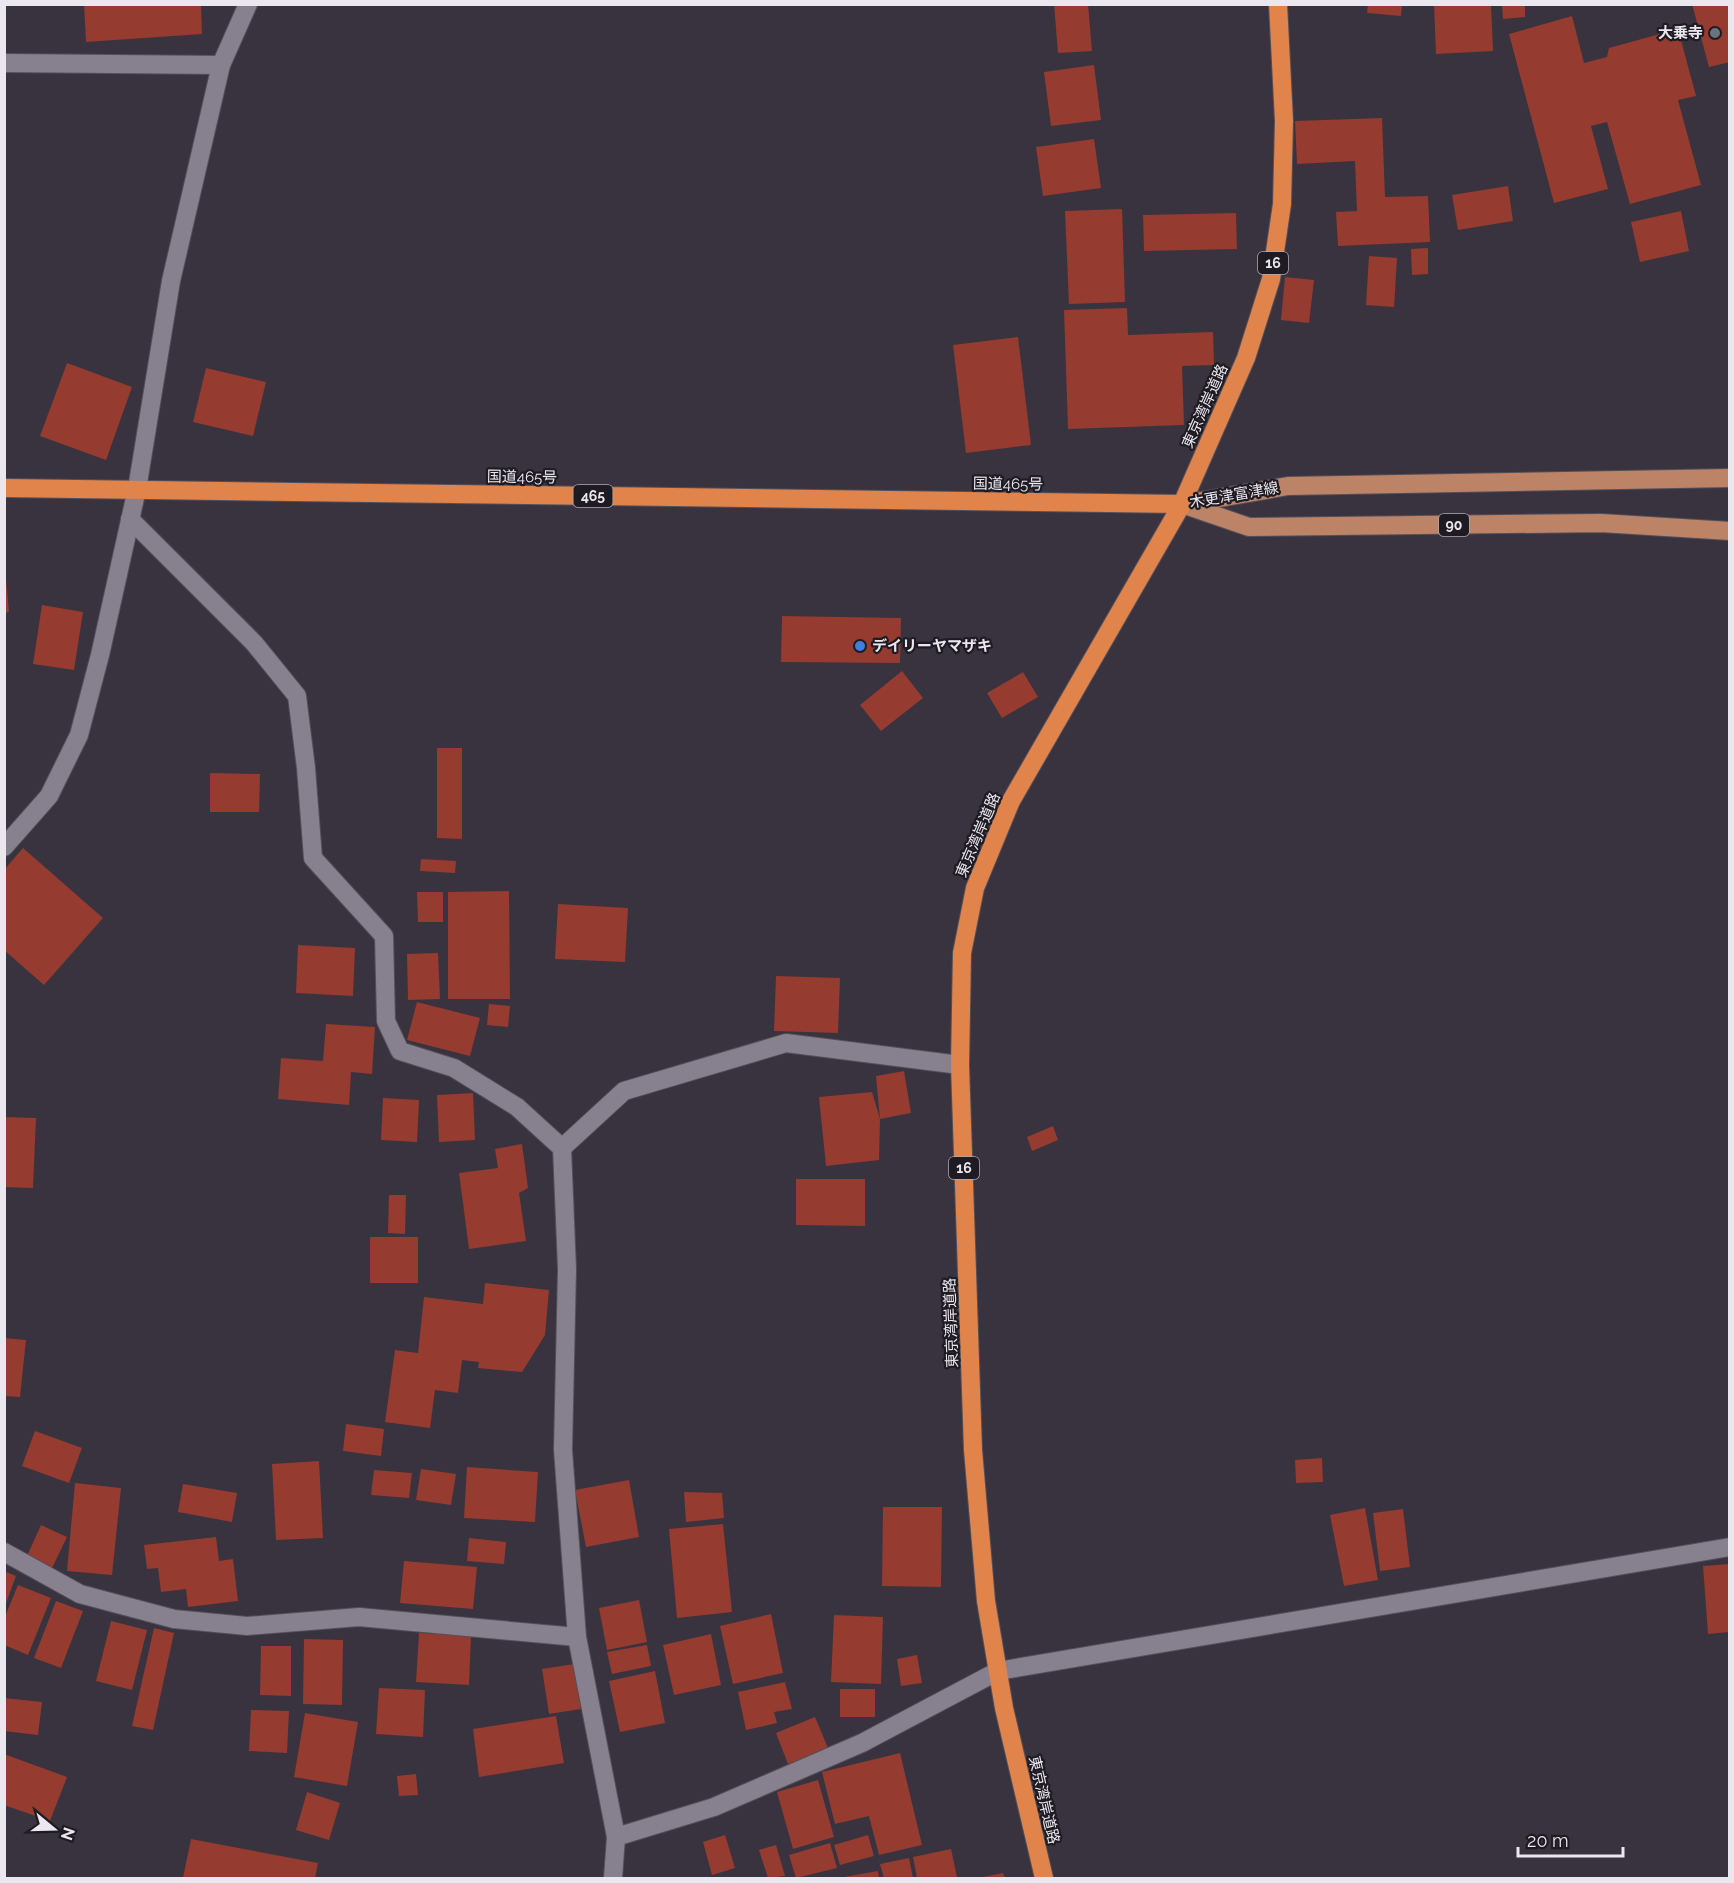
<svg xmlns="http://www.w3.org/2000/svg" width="1734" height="1883" viewBox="0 0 1734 1883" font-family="Raleway,'Noto Sans JP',sans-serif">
  <rect width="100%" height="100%" fill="#38333f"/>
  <g fill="#953b2f">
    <polygon points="84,4 201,4 202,34 86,42"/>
    <polygon points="1054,4 1088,4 1092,51 1058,53"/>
    <polygon points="1368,4 1402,4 1401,16 1367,13"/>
    <polygon points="1434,4 1491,4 1493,51 1436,54"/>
    <polygon points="1502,4 1525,4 1525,17 1503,19"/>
    <polygon points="1692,4 1730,4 1730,62 1709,67"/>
    <polygon points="1572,16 1584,63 1607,57 1609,48 1678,29 1696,96 1678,100 1701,185 1630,204 1607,122 1591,126 1608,189 1554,203 1509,34"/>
    <polygon points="1094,65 1101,120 1051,126 1044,72"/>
    <polygon points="1382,118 1385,197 1428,196 1430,242 1338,246 1336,212 1357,211 1355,161 1297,164 1295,121"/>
    <polygon points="1094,139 1101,188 1043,196 1036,147"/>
    <polygon points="1508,186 1513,221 1458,230 1452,195"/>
    <polygon points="1122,209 1125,302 1069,304 1065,211"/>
    <polygon points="1681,211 1689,251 1640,262 1631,222"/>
    <polygon points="1236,213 1237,249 1144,251 1143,215"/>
    <polygon points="1428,248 1428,274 1412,275 1411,249"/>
    <polygon points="1369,256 1397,258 1394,307 1366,305"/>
    <polygon points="1285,277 1314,280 1309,323 1281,320"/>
    <polygon points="1127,308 1128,335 1213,332 1214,365 1182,366 1184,425 1068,429 1064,310"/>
    <polygon points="1018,337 1031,445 966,453 953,345"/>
    <polygon points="67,363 132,387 106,460 40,436"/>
    <polygon points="206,368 266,382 253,436 193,422"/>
    <polygon points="4,556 9,612 4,613"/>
    <polygon points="42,605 83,612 74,670 33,664"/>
    <polygon points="782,616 901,618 900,663 781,662"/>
    <polygon points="902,671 923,698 881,731 860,705"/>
    <polygon points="1023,672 1038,697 1002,718 987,693"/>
    <polygon points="437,748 462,748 462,839 437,838"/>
    <polygon points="210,773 260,774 259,812 210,812"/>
    <polygon points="23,848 103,918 44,985 4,950 4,870"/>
    <polygon points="421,859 456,861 455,873 420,871"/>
    <polygon points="509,891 510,999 448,999 448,892"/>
    <polygon points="417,892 443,892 443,922 418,922"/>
    <polygon points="558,904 628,908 625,962 555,959"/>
    <polygon points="298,945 355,948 353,996 296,993"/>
    <polygon points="438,953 440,999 408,1000 407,954"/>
    <polygon points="776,976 840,978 838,1033 774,1031"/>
    <polygon points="417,1002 480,1018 470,1056 407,1040"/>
    <polygon points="489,1004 510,1006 508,1027 487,1025"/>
    <polygon points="326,1024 375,1027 372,1074 351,1072 349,1105 278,1099 281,1058 323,1061"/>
    <polygon points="904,1071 911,1113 880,1119 876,1076"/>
    <polygon points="872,1092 880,1119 879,1160 826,1166 819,1097"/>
    <polygon points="473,1093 475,1140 439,1142 437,1095"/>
    <polygon points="383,1098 419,1100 417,1142 381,1140"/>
    <polygon points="4,1117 36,1118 33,1188 4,1187"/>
    <polygon points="1053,1126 1058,1140 1032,1151 1027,1137"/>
    <polygon points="522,1144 528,1188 519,1193 526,1241 469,1249 459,1173 498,1168 495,1149"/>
    <polygon points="796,1179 865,1179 865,1226 796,1225"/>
    <polygon points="389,1195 406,1195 405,1234 388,1233"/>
    <rect x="370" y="1237" width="48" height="46"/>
    <polygon points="485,1283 549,1290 545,1335 522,1372 478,1368 479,1362 462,1360 458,1393 435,1390 430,1428 385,1422 395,1350 418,1353 424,1297 483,1304"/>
    <polygon points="4,1338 26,1340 20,1397 4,1396"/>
    <polygon points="346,1424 384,1429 381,1456 343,1451"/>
    <polygon points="35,1431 82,1448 69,1483 22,1466"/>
    <polygon points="1322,1458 1323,1482 1296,1483 1295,1460"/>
    <polygon points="319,1461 323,1538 276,1540 272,1464"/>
    <polygon points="467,1467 538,1472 535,1522 464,1518"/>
    <polygon points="421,1469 456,1474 451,1505 416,1500"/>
    <polygon points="374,1470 412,1473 409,1498 371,1495"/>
    <polygon points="629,1480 639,1537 586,1547 575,1490"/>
    <polygon points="75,1483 121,1488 112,1575 67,1571"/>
    <polygon points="183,1484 237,1493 232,1522 178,1512"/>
    <polygon points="684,1492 722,1493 724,1518 686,1522"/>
    <polygon points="883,1507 942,1507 941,1587 882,1586"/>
    <polygon points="1365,1508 1378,1580 1344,1586 1330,1515"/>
    <polygon points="1403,1509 1410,1567 1380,1571 1373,1513"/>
    <polygon points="723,1524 732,1612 677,1618 669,1529"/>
    <polygon points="41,1525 67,1537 52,1568 27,1556"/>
    <polygon points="216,1537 219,1561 233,1559 238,1601 188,1607 186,1589 161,1592 158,1568 147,1569 144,1545"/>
    <polygon points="469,1538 506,1542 504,1564 467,1561"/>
    <polygon points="404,1561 477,1567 473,1609 400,1603"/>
    <polygon points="1730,1564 1730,1632 1708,1634 1703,1566"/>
    <polygon points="4,1571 16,1576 5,1606 4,1606"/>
    <polygon points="18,1585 51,1598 28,1655 4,1645 4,1619"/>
    <polygon points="639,1600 647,1642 607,1650 599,1608"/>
    <polygon points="56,1601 83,1611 61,1668 34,1658"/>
    <polygon points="771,1614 783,1673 733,1684 720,1626"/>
    <polygon points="834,1615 883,1617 881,1684 831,1682"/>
    <polygon points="111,1621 147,1630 132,1690 96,1681"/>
    <polygon points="154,1628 174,1633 153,1730 132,1726"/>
    <polygon points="419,1633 471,1635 469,1685 416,1682"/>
    <polygon points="711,1634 721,1685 674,1695 663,1645"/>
    <polygon points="304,1639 343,1640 342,1705 303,1704"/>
    <polygon points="647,1645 651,1666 612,1674 607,1652"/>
    <polygon points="261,1646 291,1646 291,1696 260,1695"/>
    <polygon points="917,1655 922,1683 901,1686 897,1659"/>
    <polygon points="574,1664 581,1709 549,1714 542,1669"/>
    <polygon points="655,1671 665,1723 620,1732 609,1681"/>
    <polygon points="785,1682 792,1709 774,1712 777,1723 746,1730 738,1692"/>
    <polygon points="379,1688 425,1690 423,1737 376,1734"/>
    <rect x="840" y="1689" width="35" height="28"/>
    <polygon points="4,1698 42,1702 38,1735 4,1731"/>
    <polygon points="251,1710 289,1711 287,1753 249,1751"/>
    <polygon points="305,1713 358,1722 347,1786 294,1777"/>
    <polygon points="556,1716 564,1763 479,1777 473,1729"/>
    <polygon points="815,1717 828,1748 788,1764 776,1733"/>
    <polygon points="900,1753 922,1845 879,1855 869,1816 835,1824 822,1772"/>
    <polygon points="4,1754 67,1777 50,1821 4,1805"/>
    <polygon points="416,1774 418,1795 399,1796 397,1776"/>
    <polygon points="818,1780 834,1837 793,1849 777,1792"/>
    <polygon points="307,1792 340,1803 329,1840 296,1830"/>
    <polygon points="725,1835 735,1868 712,1875 703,1842"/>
    <polygon points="868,1835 874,1856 840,1865 834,1845"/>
    <polygon points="191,1839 318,1863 315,1878 183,1878"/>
    <polygon points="830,1843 837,1868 796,1878 789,1855"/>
    <polygon points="776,1845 785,1876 768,1878 759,1850"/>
    <polygon points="951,1849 957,1877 917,1878 913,1857"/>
    <polygon points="909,1858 913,1878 884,1878 880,1864"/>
    <polygon points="878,1871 879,1878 844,1878 844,1877"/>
    <polygon points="1003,1873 1005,1878 983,1878 983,1877"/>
  </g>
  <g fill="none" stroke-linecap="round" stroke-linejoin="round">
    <g stroke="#54505a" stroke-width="20">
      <g id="street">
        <polyline points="4,63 221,65"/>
        <polyline points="130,519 254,643 297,696 306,768 313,858 384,936 386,1021 400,1051 454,1068 517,1107 562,1148 567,1269 563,1450 577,1637 616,1837 613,1878"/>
        <polyline points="4,847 49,796 79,735 100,655 137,489 171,281 221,65 248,4"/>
        <polyline points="562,1148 624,1091 786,1043 960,1065"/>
        <polyline points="4,1552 80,1594 174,1619 247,1626 359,1617 577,1637"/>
        <polyline points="616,1837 714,1807 862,1743 998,1671 1730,1547"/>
      </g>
    </g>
    <g stroke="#54505a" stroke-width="20">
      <g id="primary">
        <polyline points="1182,504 1249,527 1601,523 1730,531"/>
        <polyline points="1184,504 1288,486 1730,478"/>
      </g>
    </g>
    <g stroke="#54505a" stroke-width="20">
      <g id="highway">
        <polyline points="4,488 1182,504"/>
        <polyline points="1044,1878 1004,1708 986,1601 973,1450 960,1065 962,953 975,888 1011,801 1182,504 1246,358 1271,279 1282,204 1284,121 1278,4"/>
      </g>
    </g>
    <use href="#street" stroke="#87818f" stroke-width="18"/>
    <use href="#primary" stroke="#bc8367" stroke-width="18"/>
    <use href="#highway" stroke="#e0844c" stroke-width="18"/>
  </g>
  <circle fill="#6b7280" stroke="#1e1c22" stroke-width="2" cx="1715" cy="33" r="6"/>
  <circle fill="#3f7fe0" stroke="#1e1c22" stroke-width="2" cx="860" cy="646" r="6"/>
  <g text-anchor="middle" stroke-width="4.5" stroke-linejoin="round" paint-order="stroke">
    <g fill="#1e1c22" stroke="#adaab2" stroke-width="1.5">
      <rect x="1258" y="252" width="30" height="22" rx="4.5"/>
      <rect x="573.5" y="485" width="39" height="22" rx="4.5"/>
      <rect x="1439" y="514" width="30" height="22" rx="4.5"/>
      <rect x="949" y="1157" width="30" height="22" rx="4.5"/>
    </g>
    <g font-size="14" font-weight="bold" fill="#eae7ef">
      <text x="1273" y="268">16</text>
      <text x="593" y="501">465</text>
      <text x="1454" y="530">90</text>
      <text x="964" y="1173">16</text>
    </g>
    <g font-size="15" font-weight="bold" fill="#eae7ef" stroke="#1e1c22" text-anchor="end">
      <text x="1703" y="38">大乗寺</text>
      <text x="872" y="651" text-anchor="start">デイリーヤマザキ</text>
    </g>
    <g font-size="15" fill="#eae7ef" stroke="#1e1c22">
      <text transform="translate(1205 406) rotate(-66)" y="5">東京湾岸道路</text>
      <text transform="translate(522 477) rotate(1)" y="5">国道465号</text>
      <text transform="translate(1008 484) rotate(1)" y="5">国道465号</text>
      <text transform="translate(1234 495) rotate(-10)" y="5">木更津富津線</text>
      <text transform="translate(978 835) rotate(-67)" y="5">東京湾岸道路</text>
      <text transform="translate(951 1323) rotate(-92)" y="5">東京湾岸道路</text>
      <text transform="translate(1044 1800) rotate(77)" y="5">東京湾岸道路</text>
    </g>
  </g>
  <rect width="1734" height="1883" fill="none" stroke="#eae7ef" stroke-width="12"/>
  <g transform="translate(54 1829) rotate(109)" stroke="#1e1c22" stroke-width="4.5" paint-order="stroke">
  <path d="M0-4.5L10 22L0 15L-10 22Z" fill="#eae7ef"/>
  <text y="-9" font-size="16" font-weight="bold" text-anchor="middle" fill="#eae7ef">N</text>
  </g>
  <path d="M1518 1847v9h105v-9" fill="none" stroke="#eae7ef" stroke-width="3"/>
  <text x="1527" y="1847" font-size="18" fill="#eae7ef" stroke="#1e1c22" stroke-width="4.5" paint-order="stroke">20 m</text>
</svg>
